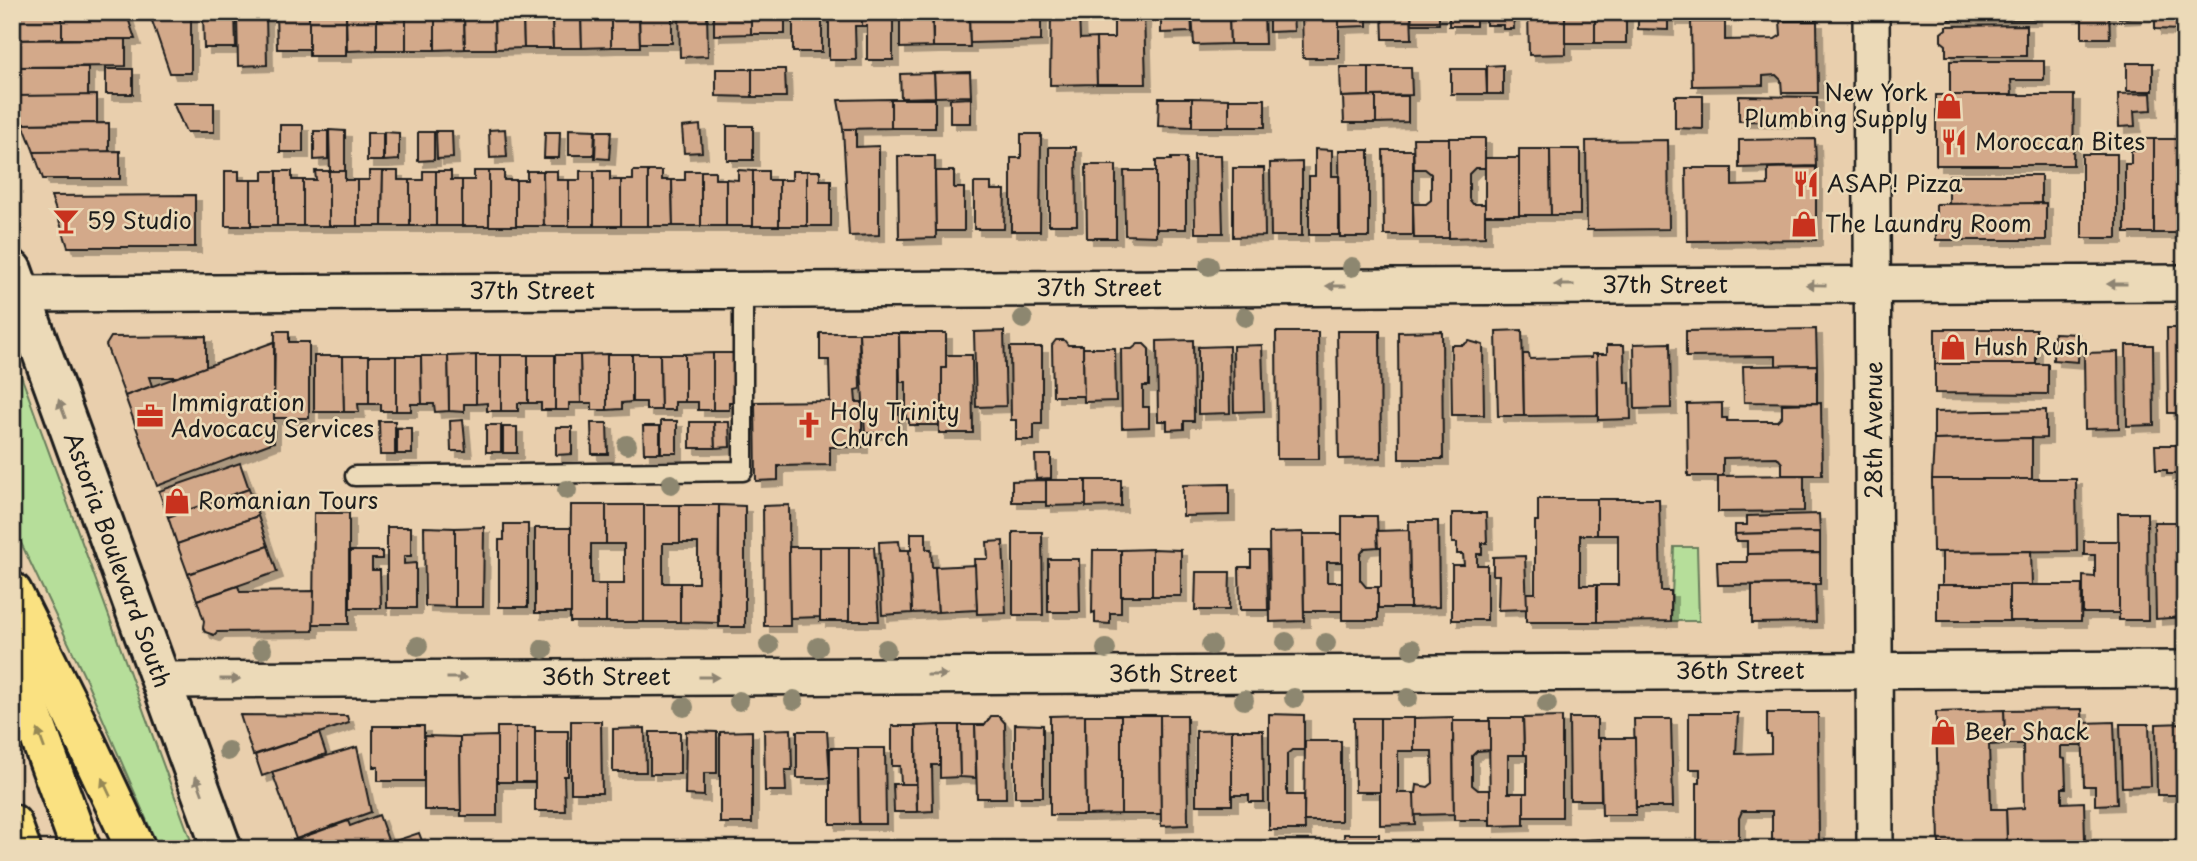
<svg xmlns="http://www.w3.org/2000/svg" width="2197" height="861" viewBox="0 0 2197 861" font-family="'Playpen Sans',sans-serif">
  <defs>
    <filter id="shadow"><feDropShadow dx="6" dy="6" stdDeviation="0" flood-color="#0004"/></filter>
  </defs>
  <rect width="100%" height="100%" fill="#e9cfad"/>
  <filter id="ink" filterUnits="userSpaceOnUse"><feTurbulence type="fractalNoise" baseFrequency=".0143" numOctaves="2"/><feDisplacementMap in="SourceGraphic" scale="14" xChannelSelector="R" yChannelSelector="G"/><feConvolveMatrix kernelMatrix="1 2 1 2 8 2 1 2 1" color-interpolation-filters="sRGB"/></filter>
  <g filter="url(#ink)">
    <g fill="#b6de9a" stroke="#697d5b" stroke-width="2">
      <polygon points="12,351 194,849 159,849 87,682 12,524"/>
      <polygon points="1674,547 1697,547 1699,621 1671,621"/>
    </g>
    <g fill="#d3a98a" stroke="#1c1c1c" stroke-width="2" filter="url(#shadow)">
      <polygon points="12,12 62,12 62,39 12,40"/>
      <polygon points="62,12 126,12 135,39 62,39"/>
      <polygon points="149,12 191,12 191,73 170,73"/>
      <polygon points="203,12 235,12 236,48 204,48"/>
      <polygon points="237,12 266,12 267,65 238,66"/>
      <polygon points="276,12 309,12 309,49 277,49"/>
      <rect x="309" y="12" width="37" height="44"/>
      <polygon points="346,12 377,12 377,50 347,51"/>
      <rect x="377" y="12" width="29" height="38"/>
      <rect x="406" y="12" width="29" height="38"/>
      <polygon points="435,12 464,12 465,49 435,50"/>
      <polygon points="464,12 494,12 495,49 465,49"/>
      <polygon points="494,12 523,12 524,48 495,49"/>
      <polygon points="523,12 552,12 553,48 524,48"/>
      <polygon points="552,12 581,12 582,48 553,48"/>
      <polygon points="581,12 611,12 611,47 582,48"/>
      <polygon points="611,12 639,12 640,47 611,47"/>
      <polygon points="639,12 672,12 672,43 640,43"/>
      <polygon points="679,12 707,12 708,56 680,57"/>
      <polygon points="714,12 751,12 751,34 714,35"/>
      <rect x="751" y="12" width="34" height="22"/>
      <rect x="793" y="12" width="29" height="40"/>
      <polygon points="829,12 862,12 862,26 855,26 856,60 829,60"/>
      <polygon points="862,12 893,12 893,60 867,60 867,26 862,26"/>
      <polygon points="900,12 932,12 933,47 900,48"/>
      <polygon points="933,12 969,12 970,47 933,47"/>
      <polygon points="969,12 1041,12 1041,41 970,43"/>
      <polygon points="1051,12 1079,12 1080,39 1096,38 1097,84 1050,85"/>
      <polygon points="1114,12 1144,12 1146,84 1097,84 1096,38 1114,38"/>
      <polygon points="1161,12 1191,12 1192,32 1161,33"/>
      <polygon points="1192,12 1229,12 1230,44 1194,45"/>
      <polygon points="1229,12 1264,12 1265,44 1230,44"/>
      <polygon points="1269,12 1293,12 1294,31 1269,32"/>
      <polygon points="1302,12 1339,12 1339,58 1303,58"/>
      <polygon points="1339,12 1367,12 1367,26 1339,27"/>
      <polygon points="1382,12 1411,12 1412,39 1383,39"/>
      <polygon points="1411,12 1439,12 1439,24 1412,24"/>
      <rect x="1449" y="12" width="27" height="14"/>
      <polygon points="1486,12 1513,12 1514,29 1503,29 1503,25 1486,25"/>
      <polygon points="1528,12 1565,12 1566,54 1529,55"/>
      <rect x="1565" y="12" width="30" height="31"/>
      <rect x="1595" y="12" width="31" height="31"/>
      <polygon points="1638,12 1668,12 1668,30 1638,29"/>
      <rect x="1671" y="12" width="24" height="7"/>
      <polygon points="1949,12 2035,12 2035,19 1949,20"/>
      <polygon points="2082,12 2109,12 2110,38 2082,38"/>
      <polygon points="2119,12 2136,12 2136,17 2119,18"/>
      <polygon points="2155,12 2181,12 2181,30 2155,29"/>
      <polygon points="1780,21 1817,21 1818,93 1782,93 1781,80 1776,75 1763,76 1763,85 1692,86 1691,22 1725,22 1725,40 1775,39 1781,35"/>
      <polygon points="2026,25 2026,56 1946,56 1946,45 1941,41 1941,33 1946,29 1946,26"/>
      <polygon points="126,39 126,66 12,67 12,40"/>
      <polygon points="1950,61 2044,61 2044,80 2011,80 2012,95 1950,95"/>
      <rect x="2127" y="63" width="26" height="28"/>
      <polygon points="1503,65 1503,94 1487,94 1487,66"/>
      <polygon points="12,67 88,67 88,96 14,96"/>
      <polygon points="1340,67 1369,67 1369,96 1341,97"/>
      <polygon points="1369,67 1411,67 1412,95 1369,96"/>
      <rect x="106" y="69" width="27" height="25"/>
      <polygon points="716,69 752,69 752,97 716,96"/>
      <polygon points="752,69 785,69 786,97 752,97"/>
      <polygon points="1451,69 1486,69 1487,94 1451,94"/>
      <polygon points="970,72 971,96 935,97 934,73"/>
      <polygon points="934,73 935,97 901,98 900,74"/>
      <polygon points="2151,93 2152,110 2134,111 2135,126 2119,127 2118,94"/>
      <polygon points="97,95 97,123 23,124 14,96"/>
      <polygon points="1936,95 2074,95 2073,165 1936,165"/>
      <polygon points="1376,96 1408,96 1408,122 1376,123"/>
      <polygon points="1376,96 1376,123 1344,123 1343,97"/>
      <polygon points="1675,96 1703,96 1703,129 1675,128"/>
      <polygon points="1739,96 1817,97 1817,122 1739,121"/>
      <polygon points="971,98 971,123 950,123 950,99"/>
      <polygon points="1159,98 1192,98 1192,127 1158,126"/>
      <polygon points="1192,98 1229,99 1229,127 1192,127"/>
      <rect x="891" y="99" width="44" height="29"/>
      <polygon points="891,99 891,128 843,129 838,100"/>
      <rect x="1229" y="99" width="36" height="28"/>
      <polygon points="173,103 214,103 214,132 186,132"/>
      <polygon points="109,123 109,152 34,152 23,124"/>
      <rect x="280" y="125" width="23" height="27"/>
      <polygon points="700,125 702,152 684,153 682,127"/>
      <rect x="727" y="126" width="26" height="34"/>
      <polygon points="505,129 507,157 490,158 489,130"/>
      <polygon points="569,129 595,130 594,155 569,155"/>
      <polygon points="843,129 856,129 856,147 879,146 879,235 849,236"/>
      <polygon points="329,130 345,131 345,171 330,171"/>
      <polygon points="314,131 328,131 328,159 314,160"/>
      <polygon points="436,131 452,131 453,158 437,159"/>
      <polygon points="596,131 611,131 609,159 595,158"/>
      <polygon points="384,132 399,133 399,160 384,161"/>
      <polygon points="418,132 434,132 434,160 418,161"/>
      <polygon points="545,132 560,132 559,158 544,158"/>
      <rect x="367" y="133" width="16" height="28"/>
      <polygon points="1021,134 1041,134 1040,231 1011,231 1011,158 1021,158"/>
      <polygon points="1413,138 1449,138 1449,238 1414,238 1413,204 1426,204 1431,200 1431,174 1425,169 1414,169"/>
      <polygon points="1449,138 1485,138 1485,168 1475,168 1469,174 1469,199 1473,204 1485,204 1485,237 1449,238"/>
      <polygon points="1815,139 1816,166 1739,168 1739,140"/>
      <polygon points="2136,139 2154,139 2154,233 2125,233 2125,164 2131,164 2131,151 2136,151"/>
      <polygon points="2154,139 2185,139 2184,233 2154,233"/>
      <polygon points="1668,140 1669,229 1587,230 1586,141"/>
      <polygon points="1049,147 1076,147 1077,225 1049,225"/>
      <polygon points="1315,149 1332,150 1332,176 1339,176 1339,235 1309,235 1309,176 1315,176"/>
      <polygon points="1519,149 1550,149 1551,215 1519,215"/>
      <polygon points="1550,149 1580,149 1580,215 1551,215"/>
      <polygon points="1339,150 1369,150 1369,237 1340,237"/>
      <polygon points="1383,150 1413,150 1413,235 1384,235"/>
      <polygon points="120,151 120,179 43,179 34,152"/>
      <rect x="2082" y="154" width="35" height="84"/>
      <polygon points="1194,155 1221,155 1223,233 1195,233"/>
      <polygon points="898,156 935,156 936,238 899,239"/>
      <polygon points="1171,158 1186,158 1186,229 1156,229 1156,160 1171,160"/>
      <rect x="1485" y="158" width="34" height="57"/>
      <polygon points="1302,162 1302,236 1271,236 1270,163"/>
      <polygon points="1086,165 1116,165 1116,238 1087,238"/>
      <polygon points="1816,167 1816,240 1687,241 1686,168 1732,168 1732,186 1768,185 1768,168"/>
      <polygon points="1233,168 1264,168 1265,236 1233,237"/>
      <polygon points="738,170 753,171 753,226 726,226 726,179 738,180"/>
      <polygon points="225,171 239,171 239,180 251,180 251,226 225,226"/>
      <polygon points="263,171 277,171 277,226 251,226 251,180 263,180"/>
      <polygon points="277,171 292,171 292,180 303,180 303,226 277,226"/>
      <polygon points="315,171 329,171 329,226 303,226 303,180 316,180"/>
      <polygon points="329,171 345,171 345,180 357,180 357,226 329,226"/>
      <polygon points="369,171 383,171 382,226 357,226 357,180 369,180"/>
      <polygon points="383,171 398,171 398,180 410,180 410,226 382,226"/>
      <polygon points="423,171 436,171 436,226 410,226 410,180 423,180"/>
      <polygon points="436,171 451,171 451,180 462,180 462,226 436,226"/>
      <polygon points="474,171 489,171 489,226 462,226 462,180 474,180"/>
      <polygon points="489,171 504,171 504,180 516,180 516,226 489,226"/>
      <polygon points="527,171 543,171 544,226 516,226 516,180 527,180"/>
      <polygon points="543,171 557,171 557,180 569,180 569,226 544,226"/>
      <polygon points="580,171 594,171 594,226 569,226 569,180 580,180"/>
      <polygon points="594,171 610,171 610,180 621,180 621,226 594,226"/>
      <polygon points="633,171 648,171 648,226 621,226 621,180 633,180"/>
      <polygon points="648,171 662,171 662,180 672,180 673,226 648,226"/>
      <polygon points="685,171 701,171 701,226 673,226 672,180 685,180"/>
      <polygon points="701,171 715,171 715,179 726,179 726,226 701,226"/>
      <polygon points="753,171 768,171 768,180 779,180 779,226 753,226"/>
      <polygon points="792,171 807,171 807,226 779,226 779,180 792,180"/>
      <polygon points="807,171 820,171 820,180 831,180 831,226 807,226"/>
      <polygon points="935,171 954,171 954,188 964,188 964,231 936,231"/>
      <polygon points="1124,171 1156,171 1156,236 1125,235"/>
      <rect x="1949" y="175" width="92" height="29"/>
      <polygon points="974,183 991,183 991,190 1005,190 1004,229 974,229"/>
      <polygon points="195,195 195,247 68,247 51,196"/>
      <polygon points="2046,203 2046,240 1936,240 1936,204"/>
      <polygon points="2167,328 2185,328 2185,413 2168,413"/>
      <polygon points="1816,329 1817,365 1776,366 1776,356 1686,357 1686,331"/>
      <rect x="1935" y="329" width="101" height="35"/>
      <polygon points="1522,330 1524,416 1498,416 1496,331"/>
      <polygon points="275,331 289,331 289,342 309,342 309,418 274,418"/>
      <polygon points="1004,331 1006,406 976,407 974,332"/>
      <polygon points="1337,331 1380,331 1381,458 1339,459"/>
      <polygon points="1442,331 1443,459 1399,459 1398,332"/>
      <polygon points="1276,332 1318,332 1319,459 1277,459"/>
      <polygon points="820,333 859,333 860,389 855,390 856,402 862,402 862,447 830,447 830,465 778,466 778,480 756,481 755,402 830,401 829,360 820,360"/>
      <polygon points="859,333 899,333 899,433 865,433"/>
      <polygon points="899,333 946,333 946,368 942,368 942,421 939,421 939,425 909,425 909,419 906,419 906,382 900,382"/>
      <polygon points="2054,333 2079,334 2078,362 2053,360"/>
      <polygon points="206,336 206,367 179,377 149,377 152,386 125,396 106,345 111,337"/>
      <polygon points="1056,340 1064,340 1068,345 1083,345 1084,396 1053,396 1052,345"/>
      <polygon points="1193,340 1194,421 1184,421 1184,429 1167,430 1167,421 1158,421 1157,341"/>
      <polygon points="1469,341 1483,345 1484,415 1452,415 1451,345 1463,345"/>
      <polygon points="274,342 274,442 157,486 125,396"/>
      <polygon points="1670,343 1671,408 1635,409 1634,344"/>
      <polygon points="1138,344 1144,344 1149,349 1149,386 1143,386 1143,407 1149,407 1149,427 1122,428 1121,349 1132,349"/>
      <polygon points="1262,345 1264,411 1234,412 1233,346"/>
      <polygon points="1607,345 1624,345 1625,383 1630,382 1631,419 1598,420 1597,354 1607,354"/>
      <polygon points="2126,345 2153,345 2154,425 2127,426"/>
      <polygon points="1229,346 1230,413 1198,414 1198,347"/>
      <polygon points="1010,347 1042,347 1042,424 1034,424 1034,440 1016,440 1016,420 1011,420"/>
      <polygon points="1083,348 1115,348 1116,401 1084,402"/>
      <polygon points="2118,352 2119,428 2085,429 2084,353"/>
      <polygon points="713,353 713,410 698,410 698,402 685,402 685,354"/>
      <polygon points="713,353 737,353 738,402 729,402 729,410 713,410"/>
      <polygon points="607,354 607,410 592,410 592,403 581,403 580,355"/>
      <polygon points="607,354 632,354 632,402 622,403 622,409 607,410"/>
      <polygon points="632,354 660,354 661,410 646,410 646,402 632,402"/>
      <polygon points="660,354 685,354 685,402 675,402 675,410 661,410"/>
      <polygon points="1523,354 1529,354 1530,359 1592,357 1592,354 1597,354 1598,415 1524,416"/>
      <polygon points="476,355 476,404 464,404 464,412 449,411 448,356"/>
      <polygon points="476,355 501,355 501,411 487,411 487,403 476,404"/>
      <polygon points="501,355 528,355 528,403 518,403 518,411 501,411"/>
      <polygon points="528,355 555,355 555,410 541,410 541,403 528,403"/>
      <polygon points="555,355 580,355 581,403 569,403 569,410 555,410"/>
      <polygon points="946,355 972,355 973,433 939,433 939,421 942,421 942,368 946,368"/>
      <polygon points="314,356 343,356 344,412 314,412"/>
      <polygon points="343,356 369,356 369,404 358,404 359,412 344,412"/>
      <polygon points="369,356 396,356 396,411 381,411 381,404 369,404"/>
      <polygon points="396,356 421,356 422,404 411,404 411,411 396,411"/>
      <polygon points="421,356 448,356 449,411 435,412 434,404 422,404"/>
      <polygon points="1935,364 2048,364 2048,394 1935,393"/>
      <polygon points="1817,365 1817,403 1744,402 1743,366"/>
      <polygon points="1722,403 1722,418 1727,418 1727,421 1777,421 1782,416 1782,404 1821,403 1822,475 1782,475 1782,463 1777,457 1723,458 1723,476 1688,476 1687,404"/>
      <polygon points="2046,410 2046,438 1934,440 1934,412"/>
      <polygon points="463,420 466,451 451,451 450,421"/>
      <polygon points="379,421 395,421 395,455 380,455"/>
      <rect x="661" y="421" width="16" height="32"/>
      <polygon points="690,422 714,422 715,448 690,448"/>
      <polygon points="714,422 729,422 730,447 715,448"/>
      <polygon points="591,423 607,423 608,454 592,454"/>
      <rect x="486" y="425" width="15" height="27"/>
      <polygon points="643,426 660,426 660,453 644,453"/>
      <rect x="503" y="427" width="14" height="26"/>
      <polygon points="556,427 572,427 572,454 556,455"/>
      <rect x="397" y="428" width="15" height="26"/>
      <polygon points="2032,438 2032,479 1932,479 1934,440"/>
      <polygon points="2155,445 2185,445 2185,474 2167,474 2167,470 2156,470"/>
      <polygon points="1035,455 1051,455 1051,478 1036,479"/>
      <polygon points="240,463 249,489 168,517 159,491"/>
      <polygon points="1804,475 1804,511 1718,512 1718,476"/>
      <polygon points="1932,479 2076,479 2077,551 1933,552"/>
      <polygon points="1046,480 1047,502 1012,502 1012,481"/>
      <polygon points="1046,480 1086,480 1086,505 1046,506"/>
      <polygon points="1086,480 1121,480 1121,506 1086,507"/>
      <polygon points="1229,484 1229,515 1183,516 1183,485"/>
      <polygon points="249,489 258,516 177,544 168,517"/>
      <polygon points="1538,499 1597,499 1597,535 1580,535 1580,585 1597,585 1597,622 1526,622 1526,593 1535,593 1535,521 1538,521"/>
      <polygon points="1597,499 1659,499 1661,591 1671,591 1671,621 1597,622 1597,585 1618,585 1618,535 1597,535"/>
      <polygon points="571,505 606,505 606,544 591,544 591,584 606,584 606,622 570,622"/>
      <polygon points="606,505 644,505 644,622 606,622 606,584 624,584 624,544 606,544"/>
      <polygon points="644,505 680,505 680,543 663,543 663,583 680,583 680,622 644,622"/>
      <polygon points="680,505 719,505 718,623 680,622 680,583 698,583 698,543 680,543"/>
      <polygon points="719,505 745,506 745,627 719,627"/>
      <polygon points="789,505 790,626 764,626 763,506"/>
      <polygon points="314,513 349,513 349,624 313,624"/>
      <polygon points="1452,513 1486,513 1487,543 1482,543 1482,554 1477,554 1477,565 1487,565 1487,620 1452,620 1452,565 1464,565 1463,554 1457,554 1457,543 1452,543"/>
      <polygon points="2118,513 2147,513 2148,620 2119,620"/>
      <polygon points="1819,514 1820,532 1735,534 1735,525 1747,525 1747,516"/>
      <polygon points="258,516 268,546 188,574 177,544"/>
      <polygon points="1342,516 1377,516 1378,547 1365,548 1360,555 1360,580 1366,587 1378,587 1378,620 1342,620"/>
      <polygon points="1409,521 1438,521 1439,607 1410,608"/>
      <polygon points="2154,522 2185,522 2185,617 2156,619"/>
      <polygon points="504,524 528,524 528,607 499,607 499,540 504,540"/>
      <polygon points="387,527 411,527 411,556 404,556 404,564 416,563 416,608 387,608"/>
      <polygon points="424,527 455,528 455,607 425,606"/>
      <polygon points="484,527 483,607 455,607 455,528"/>
      <rect x="535" y="528" width="36" height="85"/>
      <polygon points="1409,530 1410,608 1378,608 1378,587 1381,587 1381,547 1378,547 1377,531"/>
      <polygon points="1013,532 1042,532 1043,615 1013,615"/>
      <polygon points="1303,532 1304,621 1270,622 1269,533"/>
      <polygon points="1820,532 1820,553 1747,554 1747,541 1736,541 1735,534"/>
      <polygon points="911,533 926,533 926,549 931,549 932,567 935,567 938,612 912,613 909,550 911,550"/>
      <polygon points="1303,534 1342,534 1342,562 1327,562 1327,582 1342,582 1342,611 1304,611"/>
      <polygon points="899,541 900,550 909,550 912,613 882,615 879,542"/>
      <polygon points="1003,541 1006,613 977,614 974,559 988,559 987,542"/>
      <polygon points="2084,541 2119,541 2119,613 2083,613 2083,576 2095,577 2095,555 2084,555"/>
      <polygon points="268,546 277,572 197,600 188,574"/>
      <polygon points="789,547 820,547 821,617 790,618"/>
      <rect x="820" y="547" width="29" height="74"/>
      <polygon points="849,547 874,547 879,621 849,621"/>
      <polygon points="1152,549 1152,596 1121,596 1121,550"/>
      <polygon points="1152,549 1181,550 1181,596 1152,596"/>
      <polygon points="1093,550 1121,550 1121,613 1110,613 1110,624 1095,623 1095,612 1092,613"/>
      <polygon points="350,551 382,551 382,559 372,559 372,570 380,570 381,608 350,608"/>
      <polygon points="1251,551 1267,551 1268,610 1240,610 1239,567 1251,567"/>
      <polygon points="2031,551 2032,585 1942,585 1942,552"/>
      <polygon points="1820,553 1820,584 1718,585 1717,562 1747,562 1747,554"/>
      <polygon points="1525,556 1527,609 1498,610 1499,575 1493,575 1493,557"/>
      <polygon points="1048,559 1079,559 1080,612 1048,612"/>
      <polygon points="975,565 977,610 938,612 935,567"/>
      <polygon points="1196,572 1230,572 1229,610 1195,610"/>
      <polygon points="1815,584 1816,622 1752,623 1752,585"/>
      <rect x="1937" y="585" width="72" height="36"/>
      <polygon points="2009,585 2082,585 2081,621 2009,621"/>
      <polygon points="238,586 240,592 314,591 313,631 217,632 214,635 205,632 203,628 204,621 197,600"/>
      <polygon points="2082,709 2083,746 2061,746 2061,758 2065,759 2066,788 2062,788 2062,803 2084,802 2085,840 2007,842 2006,809 2024,808 2023,744 2005,744 2004,710"/>
      <polygon points="2004,710 2005,744 1989,745 1991,809 2006,809 2007,842 1939,844 1936,712"/>
      <polygon points="1689,713 1738,713 1736,754 1771,753 1771,735 1767,735 1767,713 1818,713 1819,849 1772,849 1772,811 1742,811 1739,818 1739,849 1697,849 1697,783 1700,783 1700,769 1689,769"/>
      <polygon points="1269,714 1304,715 1304,750 1292,750 1287,754 1287,795 1304,795 1305,830 1269,830"/>
      <polygon points="240,715 347,716 349,723 253,755"/>
      <polygon points="1085,715 1086,815 1050,815 1050,716"/>
      <polygon points="1085,715 1121,715 1121,814 1086,815"/>
      <polygon points="1121,715 1160,715 1161,814 1121,814"/>
      <polygon points="1160,715 1187,715 1188,825 1161,826"/>
      <polygon points="991,716 999,716 1005,723 1006,798 977,798 975,725 985,725"/>
      <polygon points="1453,717 1454,814 1414,815 1414,793 1416,793 1417,785 1428,787 1433,783 1432,751 1414,751 1414,718"/>
      <polygon points="1562,717 1562,817 1524,817 1524,793 1527,793 1527,755 1524,755 1523,718"/>
      <polygon points="1354,718 1380,718 1380,792 1355,792"/>
      <polygon points="1380,718 1414,718 1414,751 1398,751 1398,793 1414,793 1415,824 1380,825"/>
      <polygon points="1489,718 1523,718 1524,755 1508,755 1508,793 1524,793 1524,825 1490,826"/>
      <polygon points="1569,718 1597,718 1597,738 1600,738 1601,800 1570,800"/>
      <polygon points="1634,719 1671,719 1673,807 1636,807"/>
      <polygon points="571,721 601,721 602,793 571,793"/>
      <polygon points="1453,721 1490,721 1490,750 1477,751 1472,756 1472,785 1478,790 1490,790 1490,820 1454,820"/>
      <polygon points="2114,722 2117,804 2095,805 2095,786 2084,786 2082,723"/>
      <polygon points="2185,723 2185,795 2157,795 2156,724"/>
      <polygon points="1015,724 1043,725 1043,797 1015,797"/>
      <polygon points="2120,724 2149,724 2151,786 2122,787"/>
      <polygon points="940,725 940,765 932,765 933,811 917,812 916,726"/>
      <polygon points="940,725 959,725 960,777 940,778"/>
      <polygon points="959,725 975,725 976,778 960,777"/>
      <polygon points="373,726 424,726 424,781 378,781 378,767 373,767"/>
      <polygon points="892,726 916,726 916,784 901,784 900,766 892,766"/>
      <rect x="497" y="727" width="19" height="55"/>
      <rect x="516" y="727" width="19" height="55"/>
      <polygon points="645,728 646,772 613,772 613,729"/>
      <polygon points="791,729 792,770 785,770 786,791 765,791 764,730"/>
      <polygon points="1232,730 1232,805 1196,805 1196,731"/>
      <polygon points="1232,730 1263,730 1264,802 1249,802 1249,795 1232,795"/>
      <polygon points="535,731 568,731 568,776 564,776 565,811 535,811"/>
      <polygon points="686,731 717,732 717,773 704,773 704,796 685,795"/>
      <polygon points="752,731 752,823 720,823 720,732"/>
      <polygon points="797,731 827,731 830,778 797,778"/>
      <rect x="650" y="732" width="30" height="42"/>
      <polygon points="319,733 326,754 262,776 255,755"/>
      <polygon points="424,736 460,737 461,810 424,810"/>
      <polygon points="497,736 497,816 461,816 460,737"/>
      <polygon points="1600,738 1635,738 1636,815 1602,815"/>
      <polygon points="1305,741 1341,741 1341,821 1304,821"/>
      <polygon points="357,747 371,812 296,839 272,772"/>
      <polygon points="830,748 858,748 859,824 830,824"/>
      <polygon points="858,748 885,748 886,824 859,824"/>
      <polygon points="893,784 916,784 917,812 894,812"/>
      <polygon points="379,815 389,843 419,833 425,849 291,849 289,842 348,821 350,826"/>
      <rect x="1344" y="834" width="35" height="15"/>
      <polygon points="1600,839 1600,849 1566,849 1566,841"/>
      <polygon points="1566,841 1566,849 1530,849 1529,842"/>
      <polygon points="2185,841 2185,849 2157,849 2157,842"/>
      <polygon points="2157,842 2157,849 2121,849 2121,843"/>
      <polygon points="2121,843 2121,849 2083,849 2083,845"/>
    </g>
    <g fill="none" stroke-linecap="round" stroke-linejoin="round">
      <g stroke="#1c1c1c" stroke-width="23">
        <polyline id="lane" points="355,476 743,471 743,290"/>
      </g>
      <g stroke="#1c1c1c" stroke-width="40">
        <g id="street">
          <polyline points="1871,12 1875,849"/>
          <polyline points="12,294 2185,283"/>
          <polyline points="161,680 2185,669"/>
        </g>
      </g>
      <g stroke="#1c1c1c" stroke-width="44">
        <polyline id="secondary" points="12,270 222,849"/>
      </g>
      <g stroke="#1c1c1c" stroke-width="44">
        <g id="highway">
          <polyline points="12,592 66,700 136,849"/>
          <polyline points="12,661 81,849"/>
          <polyline points="12,824 21,849"/>
        </g>
      </g>
      <use href="#lane" stroke="#ecdab8" stroke-width="18"/>
      <use href="#street" stroke="#ecdab8" stroke-width="35"/>
      <use href="#secondary" stroke="#ecdab8" stroke-width="38"/>
      <use href="#highway" stroke="#fae181" stroke-width="38"/>
    </g>
    <g fill="#8d876f">
      <circle cx="1209" cy="266" r="10"/>
      <circle cx="1352" cy="267" r="10"/>
      <circle cx="1245" cy="317" r="10"/>
      <circle cx="1023" cy="319" r="10"/>
      <circle cx="627" cy="445" r="10"/>
      <circle cx="671" cy="484" r="10"/>
      <circle cx="567" cy="490" r="10"/>
      <circle cx="1286" cy="642" r="10"/>
      <circle cx="1326" cy="643" r="10"/>
      <circle cx="769" cy="645" r="10"/>
      <circle cx="1211" cy="645" r="10"/>
      <circle cx="418" cy="646" r="10"/>
      <circle cx="818" cy="647" r="10"/>
      <circle cx="262" cy="649" r="10"/>
      <circle cx="543" cy="649" r="10"/>
      <circle cx="886" cy="649" r="10"/>
      <circle cx="1106" cy="649" r="10"/>
      <circle cx="1412" cy="649" r="10"/>
      <circle cx="1294" cy="698" r="10"/>
      <circle cx="1408" cy="698" r="10"/>
      <circle cx="794" cy="700" r="10"/>
      <circle cx="1244" cy="700" r="10"/>
      <circle cx="739" cy="701" r="10"/>
      <circle cx="1547" cy="704" r="10"/>
      <circle cx="684" cy="707" r="10"/>
      <circle cx="228" cy="751" r="10"/>
    </g>
    <defs><path id="oneway-solid" d="M-6-.8H1V-3.2L6.5 0L1 3.2V.8H-6Z" transform="scale(1.75)"/></defs>
    <g fill="#8e8472">
      <use href="#oneway-solid" transform="translate(2117 284) rotate(180)"/>
      <use href="#oneway-solid" transform="translate(1564 285) rotate(180)"/>
      <use href="#oneway-solid" transform="translate(1816 285) rotate(-179)"/>
      <use href="#oneway-solid" transform="translate(1336 286) rotate(180)"/>
      <use href="#oneway-solid" transform="translate(62 409) rotate(-110)"/>
      <use href="#oneway-solid" transform="translate(937 675)"/>
      <use href="#oneway-solid" transform="translate(709 677)"/>
      <use href="#oneway-solid" transform="translate(457 678)"/>
      <use href="#oneway-solid" transform="translate(230 679)"/>
      <use href="#oneway-solid" transform="translate(199 785) rotate(-110)"/>
    </g>
    <g fill="#968854">
      <use href="#oneway-solid" transform="translate(41 739) rotate(-110)"/>
      <use href="#oneway-solid" transform="translate(106 787) rotate(-115)"/>
    </g>
  </g>
  <defs>
    <g id="shop-bare" transform="scale(2.1)"><path d="M-5-2.5h2.3a2.7 3.5 0 0 1 5.4 0H5L5.5 6h-11ZM-1.5-2.5h3a1.5 2.3 0 0 0-3 0Z" fill="#c8321e" stroke="#ecdab8" stroke-width="2.5" paint-order="stroke"/></g>
    <g id="restaurant-bare" transform="scale(2.1)"><path d="M-5-6h1v4h1v-4h1v4h1v-4h1v5L-1.5 .5V6h-2V.5L-5-1ZM5-6V6H3V1.5H1.5Q1.5-4 5-6Z" fill="#c8321e" stroke="#ecdab8" stroke-width="2.5" paint-order="stroke"/></g>
    <g id="bar-bare" transform="scale(2.1)"><path d="M-6-5H6L.8 .8V4.5H3.5V6h-7V4.5H-.8V.8Z" fill="#c8321e" stroke="#ecdab8" stroke-width="2.5" paint-order="stroke"/></g>
    <g id="office-bare" transform="scale(2.1)"><path d="M-6-3h4V-5.5h4V-3h4V5H-6ZM-1-4.5V-3h2v-1.5ZM-6 0V1H6V0Z" fill="#c8321e" stroke="#ecdab8" stroke-width="2.5" paint-order="stroke"/></g>
    <g id="church-bare" transform="scale(2.1)"><path d="M-1.2-6h2.4v3.5h3.3v2.4h-3.3V6h-2.4V-.1h-3.3v-2.4h3.3Z" fill="#c8321e" stroke="#ecdab8" stroke-width="2.5" paint-order="stroke"/></g>
  </defs>
  <g fill-rule="evenodd">
    <use href="#shop-bare" x="1949" y="106"/>
    <use href="#restaurant-bare" x="1954" y="142"/>
    <use href="#restaurant-bare" x="1806" y="184"/>
    <use href="#bar-bare" x="66" y="221"/>
    <use href="#shop-bare" x="1804" y="224"/>
    <use href="#shop-bare" x="1953" y="347"/>
    <use href="#office-bare" x="150" y="416"/>
    <use href="#church-bare" x="809" y="425"/>
    <use href="#shop-bare" x="177" y="501"/>
    <use href="#shop-bare" x="1943" y="732"/>
  </g>
  <g text-anchor="middle" stroke-width="5" stroke-linejoin="round" paint-order="stroke">
    <g font-size="23" fill="#1c1c1c" stroke="#ecdab8" text-anchor="start">
      <text x="1928" y="101" text-anchor="end">New York<tspan x="1928" dy="26">Plumbing Supply</tspan></text>
      <text x="1975" y="150">Moroccan Bites</text>
      <text x="1827" y="192">ASAP! Pizza</text>
      <text x="87" y="229">59 Studio</text>
      <text x="1825" y="232">The Laundry Room</text>
      <text x="1974" y="355">Hush Rush</text>
      <text x="171" y="411">Immigration<tspan x="171" dy="26">Advocacy Services</tspan></text>
      <text x="830" y="420">Holy Trinity<tspan x="830" dy="26">Church</tspan></text>
      <text x="198" y="509">Romanian Tours</text>
      <text x="1964" y="740">Beer Shack</text>
    </g>
    <g font-size="23" fill="#1c1c1c" stroke="#ecdab8">
      <text x="1665" y="293">37th Street</text>
      <text x="1099" y="296">37th Street</text>
      <text x="532" y="299">37th Street</text>
      <text transform="translate(1874 430) rotate(-90)" y="8">28th Avenue</text>
      <text transform="translate(117 560) rotate(70)" y="8">Astoria Boulevard South</text>
      <text x="1740" y="679">36th Street</text>
      <text x="1173" y="682">36th Street</text>
      <text x="606" y="685">36th Street</text>
    </g>
  </g>
  <rect width="2197" height="861" fill="none" stroke="#ecdab8" stroke-width="42"/>
  <rect x="21" y="21" width="2155" height="819" fill="none" stroke="#1c1c1c" stroke-width="2.5" filter="url(#ink)"/>
</svg>
